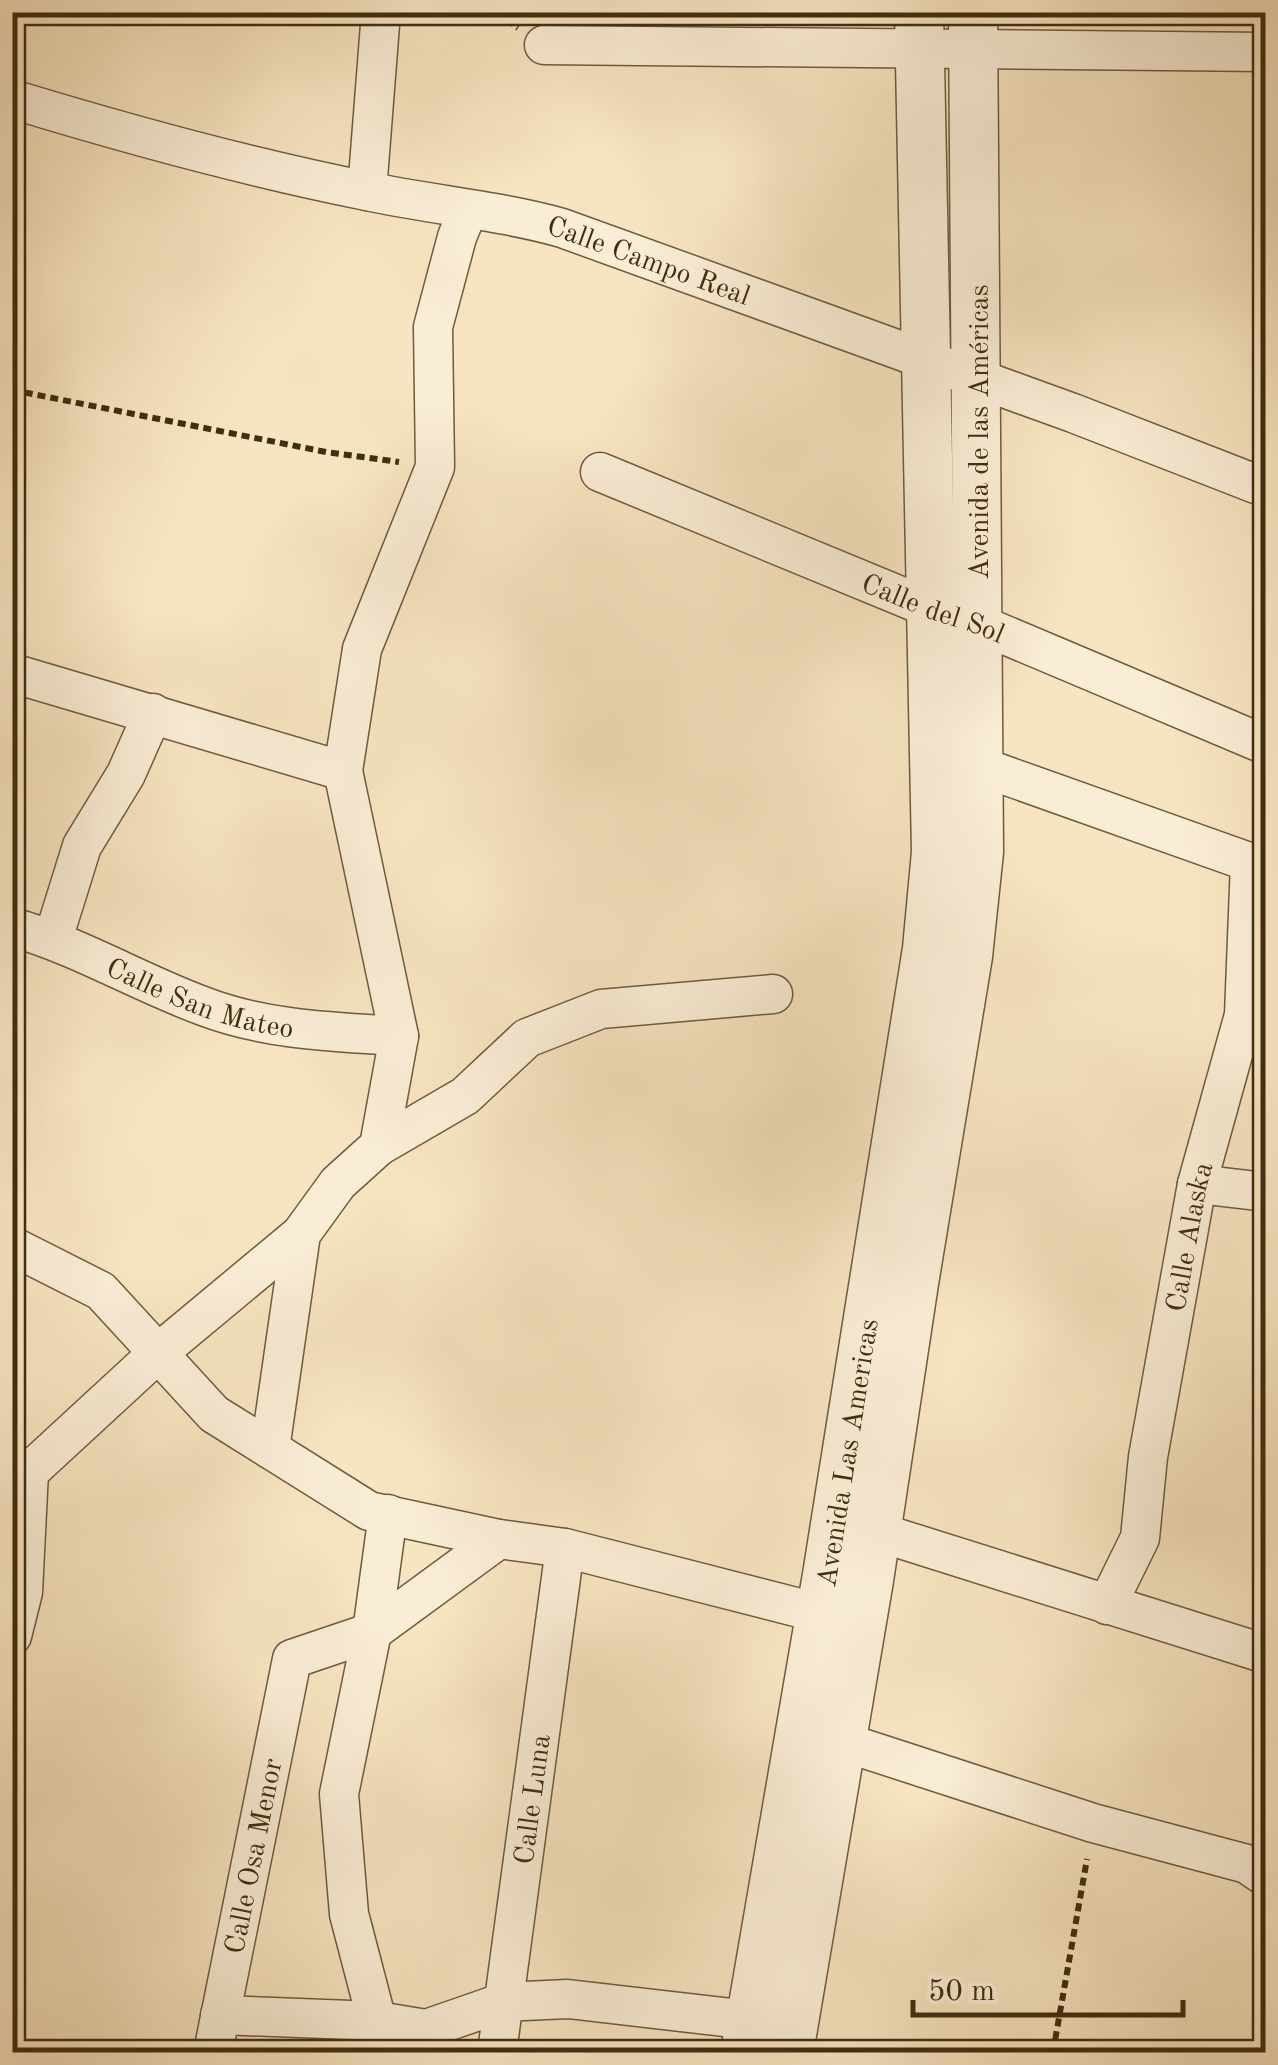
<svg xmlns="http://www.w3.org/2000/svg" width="1278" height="2065" viewBox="0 0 1278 2065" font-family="'Old Standard TT',serif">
  <rect width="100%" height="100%" fill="#f7e4c0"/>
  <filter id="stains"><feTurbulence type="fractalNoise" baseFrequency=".002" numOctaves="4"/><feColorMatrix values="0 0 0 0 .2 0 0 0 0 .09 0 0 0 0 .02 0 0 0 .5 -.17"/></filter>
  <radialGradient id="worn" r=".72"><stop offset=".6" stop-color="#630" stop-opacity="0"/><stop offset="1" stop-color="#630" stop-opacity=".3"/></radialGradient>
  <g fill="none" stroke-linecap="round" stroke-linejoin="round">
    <g stroke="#6e5b3d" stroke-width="41">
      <g id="minor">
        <polyline points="544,45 1266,52"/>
        <path id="s1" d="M12,99C130,135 247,167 367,191C431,205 498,210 562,228L1073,413L1266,488"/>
        <polyline points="367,191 381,12"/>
        <path id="s2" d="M600,472L932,609L979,624L1266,745"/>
        <polyline points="12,673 343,771"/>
        <polyline points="979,766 1266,868"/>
        <path id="s3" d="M12,927C79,946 138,982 203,1006C265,1030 333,1032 399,1036"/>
        <polyline points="53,939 82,846 126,774 153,713"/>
        <polyline points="379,1146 465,1096 527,1038 601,1009 773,994"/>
        <polyline points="1197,1184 1266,1192"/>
        <polyline points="12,1246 101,1291 214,1414 369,1511 499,1539 565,1548 819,1613"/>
        <polyline points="270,1449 301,1234 338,1183 379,1146 399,1036 343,771 362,649 435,467 433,327 457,237 468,210"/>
        <polyline points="29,1472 158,1353 301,1234"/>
        <polyline points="875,1531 1266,1654"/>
        <path id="s4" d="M1107,1605L1140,1538L1148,1457L1197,1184L1244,1015L1250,862"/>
        <polyline points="12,1636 23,1592 29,1472"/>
        <polyline points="816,1733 1093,1823 1247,1864 1266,1877"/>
        <polyline points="220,2015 377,2021 426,2029 504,2002 568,1999 750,2020 775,2027"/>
        <polyline points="377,2021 349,1914 339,1794 372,1632 388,1514"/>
        <path id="s5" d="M213,2052L292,1659L372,1632L499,1539"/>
        <path id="s6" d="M497,2052L565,1548"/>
      </g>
    </g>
    <g stroke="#6e5b3d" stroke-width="51">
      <g id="tertiary">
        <path id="s7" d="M745,2052L827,1575L927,949L936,852L919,12"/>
        <polyline points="789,2052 869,1580 914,1283 968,956 979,852 973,12"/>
      </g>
    </g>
    <g stroke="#412d11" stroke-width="6" stroke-dasharray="8 5" stroke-linecap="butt">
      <polyline points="496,12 518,28"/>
      <polyline points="12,390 326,452 399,462"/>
      <polyline points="1053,2052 1087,1859"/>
    </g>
    <use href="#minor" stroke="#faedd6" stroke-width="38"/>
    <use href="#tertiary" stroke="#faedd6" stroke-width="48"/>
  </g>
  <g text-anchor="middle" stroke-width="10" stroke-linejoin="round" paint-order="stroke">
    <g font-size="28" fill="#412d11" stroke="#faedd6">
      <text dy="10" stroke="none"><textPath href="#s1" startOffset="658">Calle Campo Real</textPath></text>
      <text transform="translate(978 432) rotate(-90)" y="10">Avenida de las Américas</text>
      <text dy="10" stroke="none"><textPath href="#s2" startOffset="360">Calle del Sol</textPath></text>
      <text dy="10" stroke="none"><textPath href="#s3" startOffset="202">Calle San Mateo</textPath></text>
      <text dy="10" stroke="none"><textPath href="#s4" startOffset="380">Calle Alaska</textPath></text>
      <text dy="10" stroke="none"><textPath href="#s7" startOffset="608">Avenida Las Americas</textPath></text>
      <text dy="10" stroke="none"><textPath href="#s6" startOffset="255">Calle Luna</textPath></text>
      <text dy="10" stroke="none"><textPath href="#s5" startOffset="200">Calle Osa Menor</textPath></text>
    </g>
  </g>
  <rect width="1278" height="2065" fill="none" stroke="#f7e4c0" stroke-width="50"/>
  <rect x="15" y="15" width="1248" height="2035" fill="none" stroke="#412d11" stroke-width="5"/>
  <rect x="25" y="25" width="1228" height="2015" fill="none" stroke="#412d11" stroke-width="2.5"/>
  <path d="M913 2000v15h270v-15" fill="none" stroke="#412d11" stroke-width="5"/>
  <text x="928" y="2000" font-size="30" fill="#412d11" stroke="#faedd6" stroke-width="8" paint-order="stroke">50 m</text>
  <rect width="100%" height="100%" filter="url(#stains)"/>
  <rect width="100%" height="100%" fill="url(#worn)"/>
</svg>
